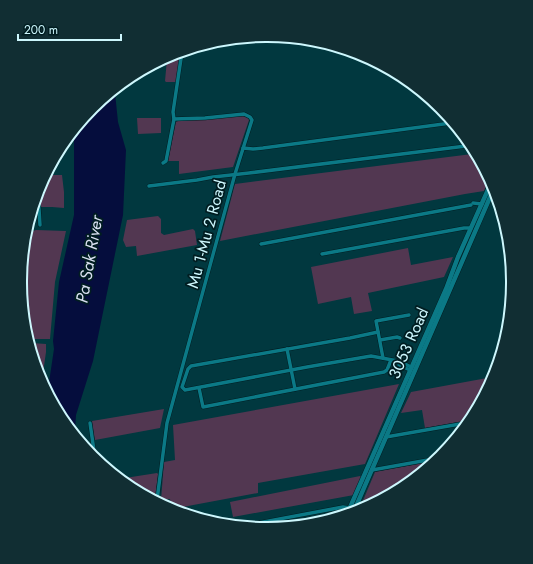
<svg xmlns="http://www.w3.org/2000/svg" width="533" height="564" viewBox="0 0 533 564" font-family="Jost,sans-serif">
  <rect width="100%" height="100%" fill="#01383f"/>
  <g fill="#523751">
    <polygon points="181,52 176,82 166,82 165,81 167,59 166,58 172,54"/>
    <polygon points="243,116 248,118 249,120 233,167 179,174 179,161 168,161 176,122 178,121"/>
    <polygon points="137,118 161,118 161,133 138,134"/>
    <polygon points="472,154 489,179 484,191 465,194 220,241 235,184"/>
    <path d="M53,170V175H62L64,192V208L52,207H40C36,188 40,186 50,171Z"/>
    <polygon points="158,216 161,219 161,233 164,235 193,229 195,231 197,245 137,256 136,246 126,247 123,240 127,220"/>
    <polygon points="36,230 66,231 55,282 50,339 31,339 20,282 30,232"/>
    <polygon points="408,248 411,265 453,257 444,277 368,293 372,311 354,314 351,297 318,304 311,267"/>
    <polygon points="32,343 46,344 46,352 42,380 39,376"/>
    <polygon points="487,378 464,421 425,428 422,410 401,413 411,392"/>
    <polygon points="399,384 365,464 258,483 258,493 172,509 170,499 161,500 164,462 175,460 173,425"/>
    <polygon points="164,409 160,428 95,440 92,421"/>
    <polygon points="434,461 361,510 359,510 375,472"/>
    <polygon points="157,473 158,474 155,498 125,478"/>
    <polygon points="360,476 362,477 354,495 233,517 230,502"/>
  </g>
  <polygon fill="#050d3d" points="115,93 118,122 126,150 123,215 93,361 76,415 75,431 48,389 54,349 53,341 59,282 74,215 74,135 92,108"/>
  <g fill="none" stroke-linecap="round" stroke-linejoin="round">
    <g stroke="#011d21" stroke-width="4.5">
      <g id="street">
        <polyline points="243,148 253,149 263,148 451,123"/>
        <polyline points="163,163 166,161 174,119"/>
        <polyline points="149,186 197,180 213,177 249,173 466,146"/>
        <polyline points="38,193 40,225"/>
        <polyline points="473,203 482,204"/>
        <polyline points="261,244 471,205"/>
        <polyline points="322,254 464,228 471,228"/>
        <polyline points="378,332 350,338 191,366 188,369 182,387 185,390 307,367 371,356 398,361"/>
        <polyline points="380,340 397,337 400,338"/>
        <polyline points="287,349 295,389"/>
        <polyline points="383,358 376,321 409,315"/>
        <polyline points="401,362 411,367"/>
        <polyline points="399,365 410,370"/>
        <polyline points="199,388 203,407 384,372 387,370 391,360"/>
        <polyline points="90,423 95,458"/>
        <polyline points="386,437 460,424"/>
        <polyline points="372,470 439,458"/>
        <polyline points="157,500 167,423 235,174 252,120 250,117 244,114 205,118 174,119 173,112 182,52"/>
        <polyline points="247,525 343,507 350,508"/>
      </g>
    </g>
    <g stroke="#011d21" stroke-width="5.5">
      <g id="secondary">
        <polyline points="354,511 494,188"/>
        <polyline points="348,512 446,289 458,257 491,183"/>
      </g>
    </g>
    <use href="#street" stroke="#0b7986" stroke-width="3.5"/>
    <use href="#secondary" stroke="#0b7986" stroke-width="4.5"/>
  </g>
  <g text-anchor="middle" stroke-width="3.5" stroke-linejoin="round" paint-order="stroke">
    <g font-size="16" fill="#cdf7fd" stroke="#011d21">
      <text transform="translate(206 234) rotate(-75)" y="6">Mu 1-Mu 2 Road</text>
      <text transform="translate(408 343) rotate(-66)" y="6">3053 Road</text>
    </g>
    <g font-size="17" font-style="italic" fill="#d8dff0" stroke="#011d21">
      <text transform="translate(89 259) rotate(-80)" y="6">Pa Sak River</text>
    </g>
  </g>
  <path d="M0 0H533V564H0ZM266 42H267A239 239 0 0 1 506 281V283A239 239 0 0 1 267 522H266A239 239 0 0 1 27 283V281A239 239 0 0 1 266 42Z" fill="#112e33" fill-rule="evenodd"/>
  <path fill="none" stroke="#cdf7fd" stroke-width="2" d="M266 42H267A239 239 0 0 1 506 281V283A239 239 0 0 1 267 522H266A239 239 0 0 1 27 283V281A239 239 0 0 1 266 42Z"/>
  <path d="M18 34v6h103v-6" fill="none" stroke="#cdf7fd" stroke-width="2"/>
  <text x="24" y="34" font-size="12" fill="#cdf7fd" stroke="#011d21" stroke-width="3" paint-order="stroke">200 m</text>
</svg>
